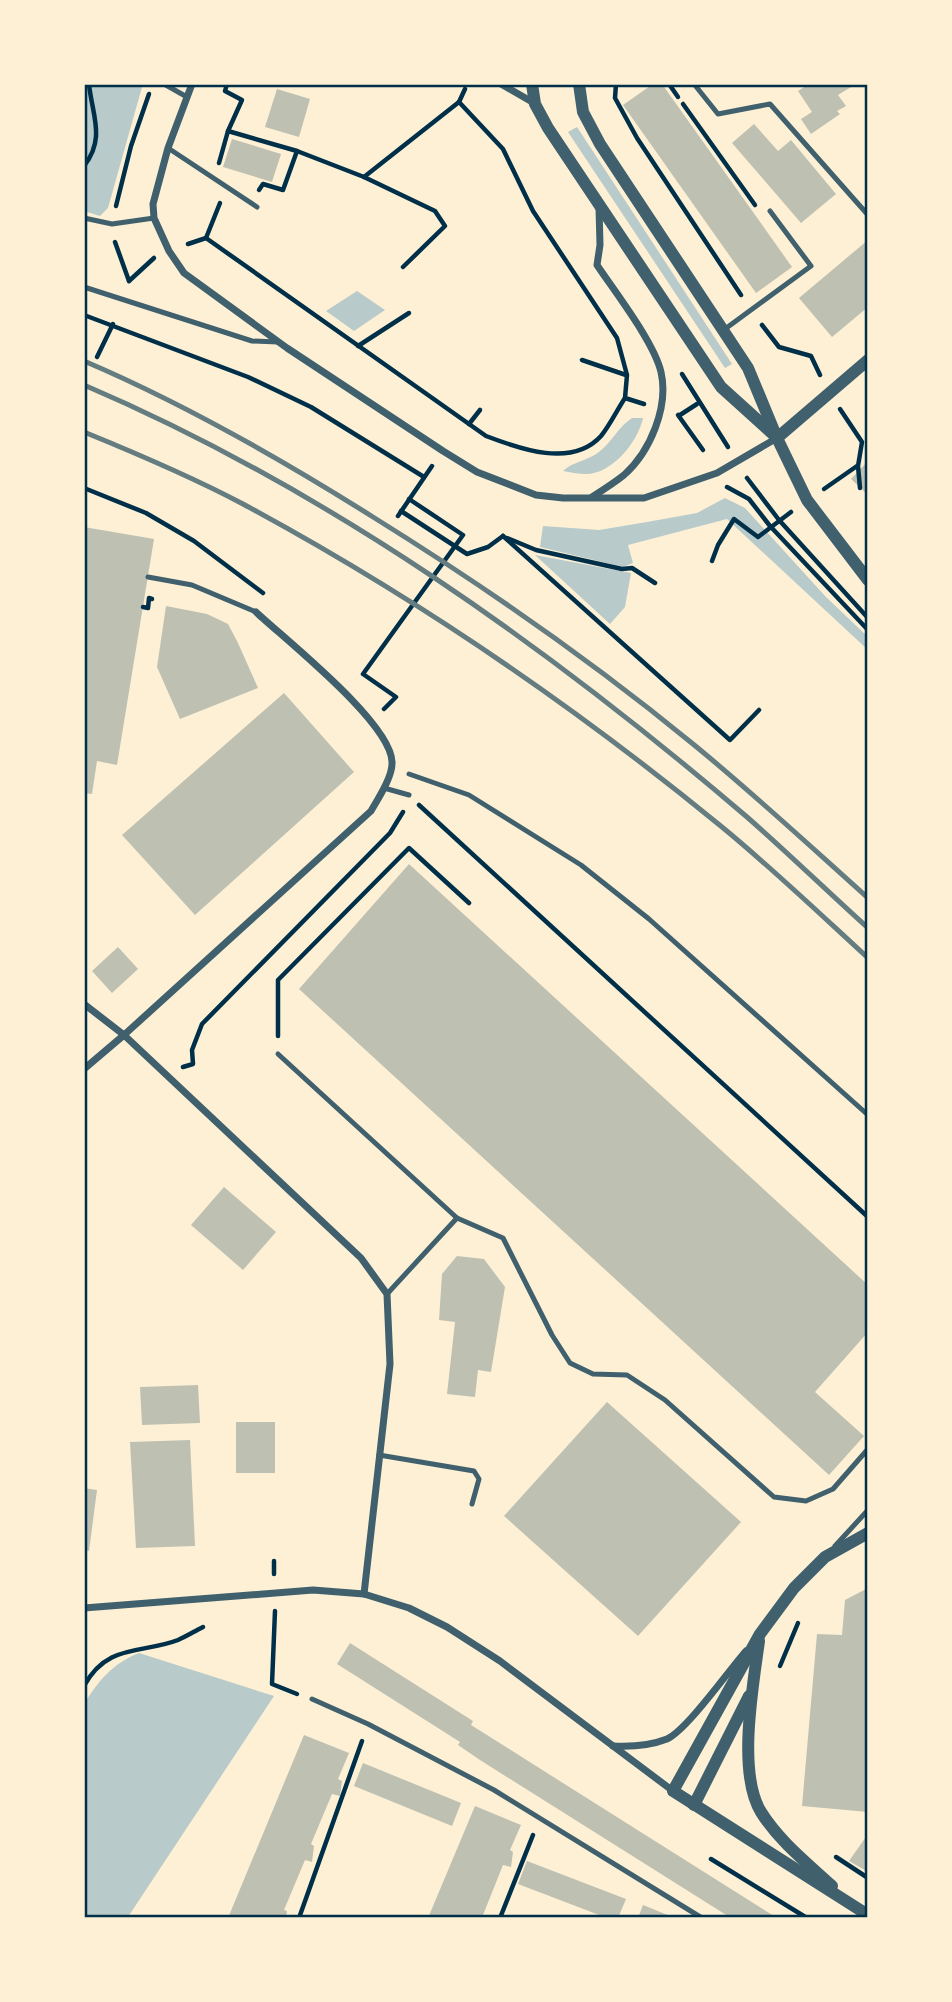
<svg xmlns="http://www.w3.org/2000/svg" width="952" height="2002" viewBox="0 0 952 2002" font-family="Helvetica,sans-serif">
  <rect width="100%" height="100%" fill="#fdf0d5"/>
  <g fill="#b9caca">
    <polygon points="84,84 140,84 142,87 108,208 100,216 84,211"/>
    <polygon points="577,127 732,364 725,368 568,132"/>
    <polygon points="357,291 385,310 354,331 326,311"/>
    <path d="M632,418H643C638,442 612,474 586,474C578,474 570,472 563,471C572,462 589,460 599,452C612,442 618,427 632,418Z"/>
    <polygon points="725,498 745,508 826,597 868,637 868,650 727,519 628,545 633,563 623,567 540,547 543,526 599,530 647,522 697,513"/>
    <polygon points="535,555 631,573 625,607 610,624"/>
    <path d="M139,1653L274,1696L128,1917L84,1918V1704C99,1680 112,1664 139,1653Z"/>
  </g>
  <g fill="#bec0b2">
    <polygon points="653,84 662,84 792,267 756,293 623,105"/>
    <polygon points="809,84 856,84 838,95 846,106 837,111 840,114 811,134 801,119 812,112 798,91"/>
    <polygon points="277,89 310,99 299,137 265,127"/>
    <polygon points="754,124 778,151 791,140 836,194 801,223 732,143"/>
    <polygon points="232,139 281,154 272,182 223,167"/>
    <polygon points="868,240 868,307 832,337 799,298"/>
    <polygon points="868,461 868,495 851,479"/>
    <polygon points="84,527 154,539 117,765 97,761 92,794 84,793"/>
    <polygon points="166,606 207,614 228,624 238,643 258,688 180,719 157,667"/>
    <polygon points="284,693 354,772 195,915 122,835"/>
    <polygon points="409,864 868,1285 868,1332 815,1392 864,1436 829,1475 299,989"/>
    <polygon points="118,947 138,969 112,993 92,971"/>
    <polygon points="224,1187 276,1232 243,1270 191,1225"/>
    <polygon points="457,1256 484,1259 505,1287 491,1372 478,1370 475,1397 447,1394 455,1322 439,1320 442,1274"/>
    <polygon points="198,1385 200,1423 142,1425 140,1387"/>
    <polygon points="607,1402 741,1522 638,1636 504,1516"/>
    <rect x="236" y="1422" width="39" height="51"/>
    <polygon points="190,1440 195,1546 136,1548 130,1442"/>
    <polygon points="84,1488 97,1490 89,1551 84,1550"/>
    <polygon points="868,1588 868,1812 802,1806 817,1634 842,1635 845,1600"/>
    <polygon points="350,1643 473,1721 471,1725 777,1918 731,1918 480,1760 458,1745 460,1742 337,1664"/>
    <polygon points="304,1735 349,1753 338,1779 342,1781 340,1796 332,1794 311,1844 314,1846 312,1862 305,1860 284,1910 287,1911 286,1918 228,1918"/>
    <polygon points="363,1763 461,1803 452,1826 354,1786"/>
    <polygon points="475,1806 521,1825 510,1850 513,1852 511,1867 503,1865 483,1915 488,1918 428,1918"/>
    <polygon points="868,1834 868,1872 849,1861"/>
    <polygon points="527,1861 626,1899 618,1918 607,1918 518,1884"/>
    <polygon points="643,1905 675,1918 638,1918"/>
  </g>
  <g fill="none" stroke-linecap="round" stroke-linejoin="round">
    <g stroke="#003049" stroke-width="4.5">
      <polyline points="227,84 225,91 242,100 228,131"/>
      <polyline points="616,84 615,98 637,138 741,295"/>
      <polyline points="669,84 678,97"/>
      <polyline points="459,102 503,149 533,211 617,338 627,375 625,398 644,404"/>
      <polyline points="683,104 755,205"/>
      <polyline points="219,163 228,131 297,151 364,177 459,102 465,89"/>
      <path d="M84,166C106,138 92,115 89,84"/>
      <polyline points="364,177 435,211 445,226 403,267"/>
      <polyline points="259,190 263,184 283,190 297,151"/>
      <polyline points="116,206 131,146 149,94"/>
      <polyline points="206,238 220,203"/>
      <polyline points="115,242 129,281"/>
      <path d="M188,244L206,238L486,436C520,449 572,468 601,436C610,425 617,410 625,398"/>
      <polyline points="129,281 154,258"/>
      <polyline points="84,315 248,377 311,407 424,477"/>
      <polyline points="762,325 779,347 811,356 820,375"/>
      <polyline points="358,346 409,313"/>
      <polyline points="97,357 113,324"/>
      <polyline points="582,360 626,375"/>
      <polyline points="682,374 728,447"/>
      <polyline points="840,409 862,442 858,466 860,488"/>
      <polyline points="678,415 703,450"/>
      <polyline points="680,415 697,404"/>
      <polyline points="469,424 480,410"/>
      <polyline points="747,478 779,520 868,618"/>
      <polyline points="727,487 749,499 770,526 868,630"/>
      <polyline points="84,488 146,513 194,541 263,593"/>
      <polyline points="824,489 857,466"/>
      <polyline points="401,511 467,554 488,547 503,536"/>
      <polyline points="398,516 432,466"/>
      <polyline points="503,536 730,740 759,710"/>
      <polyline points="507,538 536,550 622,569 632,568 655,583"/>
      <polyline points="712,561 718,545 734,519 758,537 791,512"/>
      <polyline points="143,607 148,608 149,598 152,599"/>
      <polyline points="384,709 396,697 363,674 463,535 409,499"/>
      <polyline points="419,805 868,1217"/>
      <polyline points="278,1036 278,980 409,848 469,903"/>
      <polyline points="183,1067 193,1064 192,1050 202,1024 390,833 403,812"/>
      <polyline points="274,1561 274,1574"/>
      <polyline points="275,1611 272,1684 297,1694"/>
      <polyline points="780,1666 798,1623"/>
      <path d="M84,1686C107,1643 142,1654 178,1640C187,1636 195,1631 203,1627"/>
      <polyline points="836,1857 868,1878"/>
      <polyline points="711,1859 807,1918"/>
      <polyline points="299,1918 362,1741"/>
      <polyline points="500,1918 533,1835"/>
    </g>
    <g stroke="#3f606c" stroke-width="5">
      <polyline points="164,84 187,97"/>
      <polyline points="694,84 718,114 770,104 868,215"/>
      <polyline points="168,148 257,207"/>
      <polyline points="84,218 112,224 154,218"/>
      <polyline points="84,287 252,341 278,342"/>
      <polyline points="725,329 811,266 770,211"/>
      <polyline points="148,577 192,585 256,612"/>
      <polyline points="409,774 469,795 581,865 649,919 868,1115"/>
      <polyline points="384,788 409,795"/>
      <polyline points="278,1054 457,1218"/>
      <polyline points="387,1294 457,1218 503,1238 552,1335 570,1363 593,1374 627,1375 665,1400 774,1497 806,1501 833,1489 868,1449"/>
      <polyline points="379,1455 474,1471 479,1479 472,1504"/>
      <polyline points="835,1546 868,1510"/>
      <polyline points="312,1699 368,1724 494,1790 702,1918"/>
    </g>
    <g stroke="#3f606c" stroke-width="7">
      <polyline points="192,84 168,148 153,204 154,218 169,251 184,273 287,348 443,451 477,472 536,495 563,498 644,498 717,473 777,438"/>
      <polyline points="501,84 534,103"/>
      <path d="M592,497C603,490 614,483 624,475C650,452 669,407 661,372C654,342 615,292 597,265L600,245L599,208"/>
      <polyline points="84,1004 124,1035 361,1258 387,1294 390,1364 364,1594"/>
      <path d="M84,1069L124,1035L371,811C378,799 393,776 392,762C391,723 287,641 256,612"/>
      <polyline points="84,1608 313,1590 364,1594 409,1608 447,1627 500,1661 673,1791"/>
      <path d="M613,1746C632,1747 649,1746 667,1739C687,1730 729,1670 746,1651"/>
    </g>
    <g stroke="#3f606c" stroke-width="12">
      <polyline points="532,84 535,104 548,128 721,387 774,435"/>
      <polyline points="579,84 583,112 600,144 748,368 777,438 807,500 868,580"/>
      <polyline points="777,438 868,360"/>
      <polyline points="868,1533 825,1557 794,1588 760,1634 673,1791 868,1915"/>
      <path d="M759,1641C753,1686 737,1773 761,1812C779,1841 807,1863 832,1886"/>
      <polyline points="694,1805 749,1696"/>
    </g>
    <g stroke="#657d81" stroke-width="5">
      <path d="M84,361C185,404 281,459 373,517C484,586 592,661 693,744C753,793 810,846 868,898"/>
      <path d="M84,385C327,489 547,646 747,817C788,853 827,891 868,928"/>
      <path d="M84,432C138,454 192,477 243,504C414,596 572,704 722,827C772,868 820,914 868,958"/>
    </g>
  </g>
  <rect width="952" height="2002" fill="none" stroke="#fdf0d5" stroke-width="172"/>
  <rect x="86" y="86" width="780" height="1830" fill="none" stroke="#003049" stroke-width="2.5"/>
</svg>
